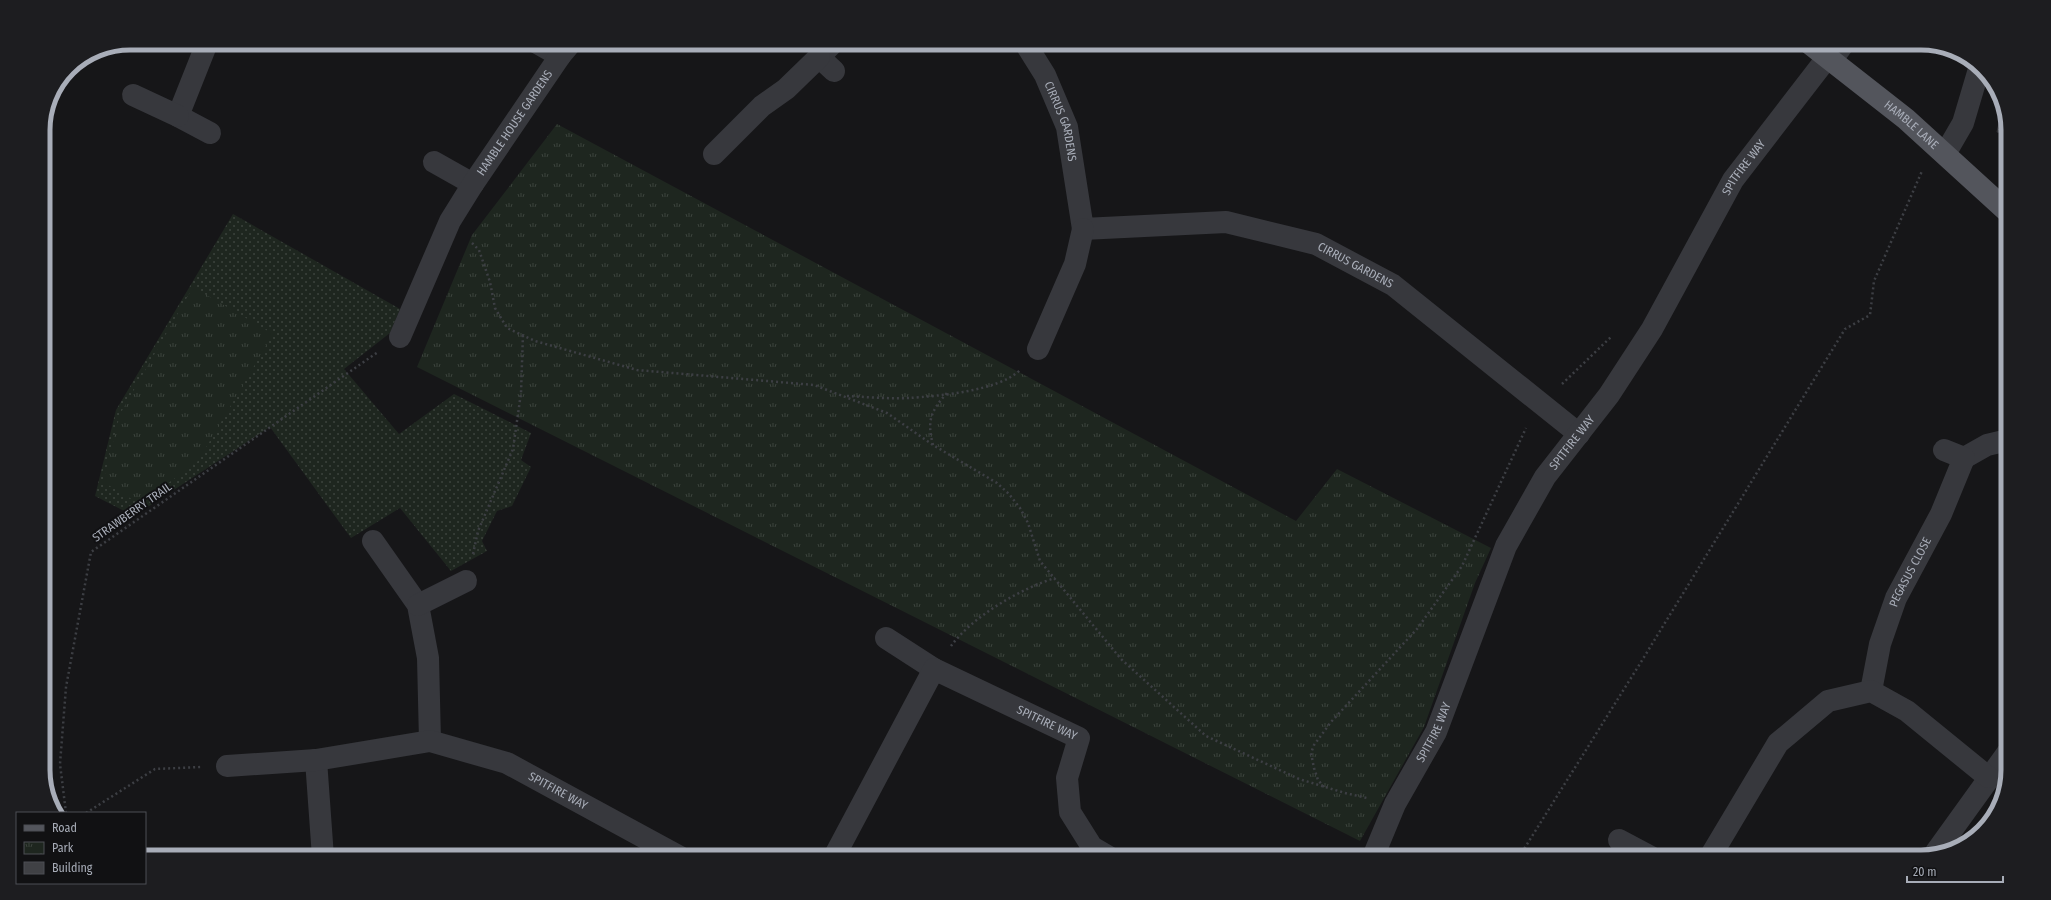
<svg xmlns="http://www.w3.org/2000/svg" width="2051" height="900" viewBox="0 0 2051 900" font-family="'Fira Sans Condensed',sans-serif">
  <defs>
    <pattern id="grass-dots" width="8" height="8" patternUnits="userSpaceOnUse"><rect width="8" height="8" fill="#1e261f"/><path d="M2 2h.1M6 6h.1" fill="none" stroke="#3c433d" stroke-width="1.8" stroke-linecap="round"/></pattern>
    <pattern id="park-tufts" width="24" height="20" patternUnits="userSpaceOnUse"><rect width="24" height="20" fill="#1e261f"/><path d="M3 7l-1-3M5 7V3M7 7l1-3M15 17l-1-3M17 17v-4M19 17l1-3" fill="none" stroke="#3c433d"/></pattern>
    <pattern id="building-cross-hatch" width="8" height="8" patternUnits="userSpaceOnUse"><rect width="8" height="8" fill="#404145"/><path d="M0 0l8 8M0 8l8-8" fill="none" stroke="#595a5e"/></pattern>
  </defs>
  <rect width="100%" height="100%" fill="#161618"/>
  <polygon fill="url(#grass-dots)" points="233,214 400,309 390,333 344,369 399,434 454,394 531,433 521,460 531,467 512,506 497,511 482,541 487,551 451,571 400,508 351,538 270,427 134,516 95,496 116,410"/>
  <g fill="url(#park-tufts)">
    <polygon points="557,124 1296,521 1337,469 1491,548 1475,583 1424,727 1360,841 417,367 472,235"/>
    <polygon points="193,287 273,334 198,461 140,504 103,482 120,414"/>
  </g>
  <polygon fill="url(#building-cross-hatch)" stroke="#303034" points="2002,109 2008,125 2008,135 1997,132"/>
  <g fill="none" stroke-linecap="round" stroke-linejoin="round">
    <g stroke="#3d3f44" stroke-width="2.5" stroke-dasharray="2 3" stroke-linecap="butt">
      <polyline points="472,243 479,250 490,282 495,308 507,328 535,341 637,370 814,385 887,413 933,445 997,483 1009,494 1020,508 1028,523 1040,561 1121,659 1206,736 1299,779 1345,793 1367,798"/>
      <polyline points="1562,384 1612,336"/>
      <path d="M847,396C867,397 888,399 909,398C938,396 999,391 1020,370"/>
      <path d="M933,445C927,421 930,412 947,393"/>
      <polyline points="473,554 478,531 513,449 521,393 523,334"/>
      <path d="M951,646C973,616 1020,589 1055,578"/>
      <polyline points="1324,787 1318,780 1314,768 1311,753 1314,745 1331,722 1417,629 1462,566 1526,428"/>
      <polyline points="66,813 60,764 66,687 91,552 378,352"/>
      <polyline points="86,813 155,769 201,767"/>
      <polyline points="1519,857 1641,662 1845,329 1870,315 1874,281 1922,171"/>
    </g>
    <g stroke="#37383d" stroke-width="22">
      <polyline points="207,43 178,116 210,133"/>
      <polyline points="537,43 560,56"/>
      <polyline points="833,43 819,57 834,71"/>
      <path id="s1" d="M1025,43L1045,75L1067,127L1083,229L1226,222L1316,244L1393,285L1579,434"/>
      <polyline points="1831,61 1844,43"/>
      <polyline points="133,95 178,116"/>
      <polyline points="714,154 762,106 786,89 819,57"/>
      <polyline points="1945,154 1963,123 1979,69"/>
      <polyline points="434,162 473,184"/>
      <path id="s2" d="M400,337L450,221L473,184L560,56L571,43"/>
      <polyline points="1038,349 1075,264 1083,229"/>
      <polyline points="1964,458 1987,445 2008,440"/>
      <polyline points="373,541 418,605 428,658 430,741"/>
      <polyline points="418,605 466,581"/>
      <polyline points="886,638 934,669"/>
      <path id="s3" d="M1871,691L1880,644L1896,598L1941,514L1964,458L1944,450"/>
      <polyline points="316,760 323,857"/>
      <path id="s4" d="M227,766L316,760L430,741L507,763L680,857"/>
      <polyline points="1619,840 1651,857"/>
      <polyline points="1936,852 2008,752"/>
      <path id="s5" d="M834,857L934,669L1079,738L1067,778L1070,812L1092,847L1109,857"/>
      <path id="s6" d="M1373,857L1395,804L1436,732L1506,546L1545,477L1609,395L1652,329L1733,180L1827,58"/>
      <polyline points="1710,857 1778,743 1828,701 1871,691 1907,711 1988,777"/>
    </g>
    <path stroke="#53555c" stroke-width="22" id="s7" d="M1809,43L1906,119L2008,212"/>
  </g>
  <g text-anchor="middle" stroke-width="4" stroke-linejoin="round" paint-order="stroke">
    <g font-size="12" fill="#a8adb8" stroke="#111113">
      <text dy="4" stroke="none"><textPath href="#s1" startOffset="87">CIRRUS GARDENS</textPath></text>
      <text dy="4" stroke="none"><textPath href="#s2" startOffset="244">HAMBLE HOUSE GARDENS</textPath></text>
      <text dy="4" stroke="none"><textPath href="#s7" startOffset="131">HAMBLE LANE</textPath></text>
      <text dy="4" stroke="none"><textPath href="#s6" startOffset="787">SPITFIRE WAY</textPath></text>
      <text dy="4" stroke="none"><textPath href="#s1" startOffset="478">CIRRUS GARDENS</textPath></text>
      <text dy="4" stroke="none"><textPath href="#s6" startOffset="462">SPITFIRE WAY</textPath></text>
      <text transform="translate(132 512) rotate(-35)" y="4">STRAWBERRY TRAIL</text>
      <text dy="4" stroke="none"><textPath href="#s3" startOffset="126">PEGASUS CLOSE</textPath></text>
      <text dy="4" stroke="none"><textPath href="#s5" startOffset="338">SPITFIRE WAY</textPath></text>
      <text dy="4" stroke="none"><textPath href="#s6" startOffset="139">SPITFIRE WAY</textPath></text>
      <text dy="4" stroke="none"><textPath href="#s4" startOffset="343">SPITFIRE WAY</textPath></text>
    </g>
  </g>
  <path d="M0 0H2051V900H0ZM130 50H1921A80 80 0 0 1 2001 130V770A80 80 0 0 1 1921 850H130A80 80 0 0 1 50 770V130A80 80 0 0 1 130 50Z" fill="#1d1d20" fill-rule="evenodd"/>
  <path fill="none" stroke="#a8adb8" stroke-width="5" d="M130 50H1921A80 80 0 0 1 2001 130V770A80 80 0 0 1 1921 850H130A80 80 0 0 1 50 770V130A80 80 0 0 1 130 50Z"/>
  <rect x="16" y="812" width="130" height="72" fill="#111113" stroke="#4d4f55"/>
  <rect x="24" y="825" width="20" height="6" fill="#53555c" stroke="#4d4f55"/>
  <text x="52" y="832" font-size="12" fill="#a8adb8">Road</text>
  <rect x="24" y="842" width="20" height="12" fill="url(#park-tufts)" stroke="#4d4f55"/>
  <text x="52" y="852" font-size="12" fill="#a8adb8">Park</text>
  <rect x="24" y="862" width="20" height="12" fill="#404145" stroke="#4d4f55"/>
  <text x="52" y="872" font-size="12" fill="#a8adb8">Building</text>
  <path d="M1907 876v6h96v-6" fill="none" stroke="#a8adb8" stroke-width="2"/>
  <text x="1913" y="876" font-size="12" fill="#a8adb8" stroke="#111113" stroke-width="3" paint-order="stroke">20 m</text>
</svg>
